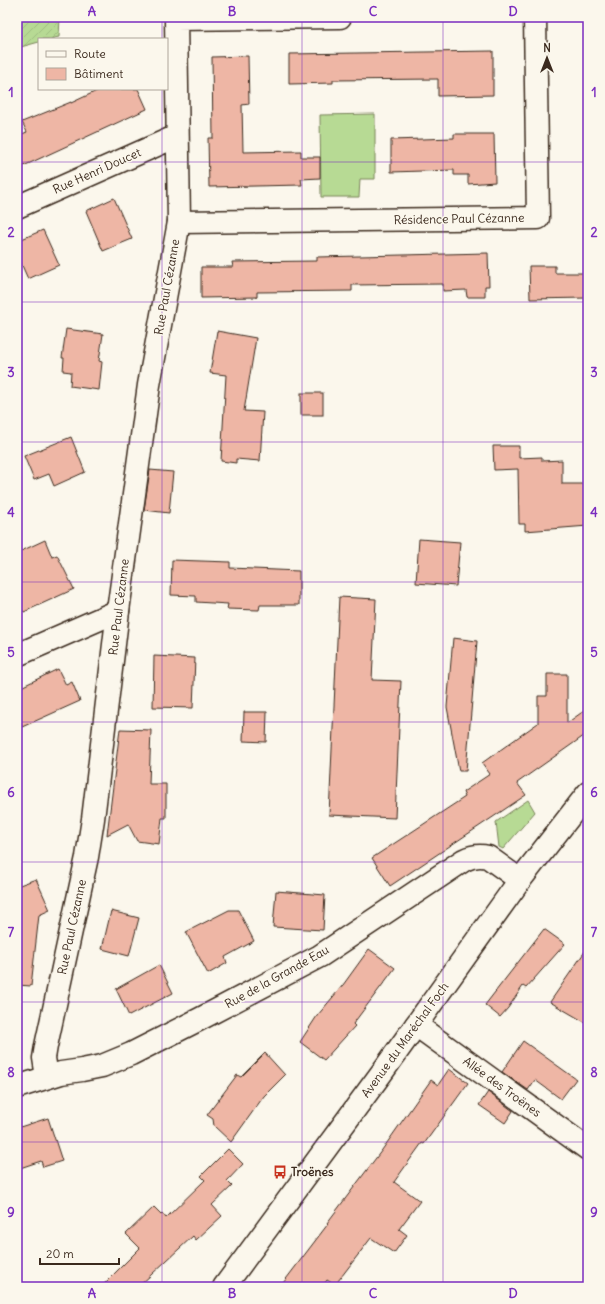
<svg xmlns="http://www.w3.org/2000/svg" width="605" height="1304" viewBox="0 0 605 1304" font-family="Delius,sans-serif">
  <defs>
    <pattern id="garden-furrows" width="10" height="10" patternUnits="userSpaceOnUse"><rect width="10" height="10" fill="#b7da94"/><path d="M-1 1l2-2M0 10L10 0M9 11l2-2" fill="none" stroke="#9ebb7f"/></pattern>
  </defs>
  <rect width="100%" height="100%" fill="#fbf7ec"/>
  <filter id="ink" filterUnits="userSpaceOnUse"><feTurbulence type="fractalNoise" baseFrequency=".025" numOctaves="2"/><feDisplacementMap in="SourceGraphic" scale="8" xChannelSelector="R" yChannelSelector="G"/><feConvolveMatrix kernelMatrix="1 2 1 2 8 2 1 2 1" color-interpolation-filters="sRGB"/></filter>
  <g filter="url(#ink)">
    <g fill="#b7da94" stroke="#798259">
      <polygon points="375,114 375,179 360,179 359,197 321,197 320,115"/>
      <polygon points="528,800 535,812 503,849 499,847 496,822"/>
    </g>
    <polygon fill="url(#garden-furrows)" stroke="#798259" points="17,17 60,17 59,37 50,39 39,39 39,42 17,48"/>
    <g fill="#eeb6a5" stroke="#3b2a1e">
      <polygon points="493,51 493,95 438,96 438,79 333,80 333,83 289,84 289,54"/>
      <polygon points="248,56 249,104 242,105 243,152 301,151 301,157 320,157 320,178 301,179 302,185 209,187 208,138 213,138 212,57"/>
      <polygon points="101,89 138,89 147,109 17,169 17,136 27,132 22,122 71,102 71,103"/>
      <polygon points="454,134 494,134 495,182 468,184 468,175 454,175 454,170 391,172 391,140 454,138"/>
      <polygon points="114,198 132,239 103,251 86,211"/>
      <polygon points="43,230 59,265 28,279 17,254 17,241"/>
      <polygon points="488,253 489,286 485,286 485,297 467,297 466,290 443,291 443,284 352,285 352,291 257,292 257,297 201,298 201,267 233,267 232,262 317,261 317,257"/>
      <polygon points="529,266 555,266 555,273 585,273 586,298 530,299"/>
      <polygon points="66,329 103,334 99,361 102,362 99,390 70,386 71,372 63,371 64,358 62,358"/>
      <polygon points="217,331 256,338 244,411 263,412 260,461 236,459 236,463 221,461 226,375 210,373"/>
      <rect x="301" y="393" width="22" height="22"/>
      <polygon points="71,437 85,472 54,486 49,474 34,480 24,456"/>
      <polygon points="493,446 519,446 519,458 542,457 542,461 562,460 562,484 588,484 588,526 525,531 525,524 519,524 518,469 494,470"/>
      <polygon points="150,470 173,472 169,513 144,510"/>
      <polygon points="419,539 460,542 456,586 416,583"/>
      <polygon points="45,540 52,557 57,555 74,589 24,612 22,610 17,612 17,553"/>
      <polygon points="172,560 230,562 230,568 299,571 299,605 260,605 259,610 227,609 228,604 196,602 196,596 171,595"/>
      <polygon points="339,597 376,599 372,680 401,681 395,818 329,815"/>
      <polygon points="453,638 477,641 466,771 459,771 447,707"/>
      <polygon points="154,656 195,658 193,708 153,707"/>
      <polygon points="58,669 66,685 72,682 80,701 22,727 17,715 17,689"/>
      <polygon points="547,674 567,674 567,723 588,708 588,733 517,783 526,795 390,886 372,858 465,797 463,792 490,774 482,763 538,723 538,696 547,696"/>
      <polygon points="244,712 267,712 266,742 243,741"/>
      <polygon points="120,729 151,730 149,784 166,784 166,818 162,818 159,844 137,841 128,824 107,835"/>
      <polygon points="36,879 50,910 39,915 31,986 17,985 17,886"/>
      <polygon points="276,891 325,895 323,930 273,927"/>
      <polygon points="229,910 238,910 254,941 225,957 227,963 208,974 186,932"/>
      <polygon points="111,911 139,918 129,956 102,949"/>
      <polygon points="544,929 565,944 526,988 523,986 508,1008 500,1017 485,1005"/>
      <polygon points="588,947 588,1024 550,1002"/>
      <polygon points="369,949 395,968 353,1024 355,1026 324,1060 300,1042 317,1016 343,985"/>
      <polygon points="159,965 173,993 129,1016 116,989"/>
      <polygon points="523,1041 576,1079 561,1099 535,1080 528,1090 502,1072"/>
      <polygon points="265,1053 285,1075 264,1096 231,1142 214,1126 213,1119 207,1115 237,1075 241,1077"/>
      <polygon points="449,1069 468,1083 424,1144 422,1143 394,1182 420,1201 399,1229 407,1235 394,1253 371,1238 335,1285 327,1280 322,1287 280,1287 328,1224 327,1223 382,1150 431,1080 438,1085"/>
      <polygon points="488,1092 513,1111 505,1123 479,1105"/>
      <polygon points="48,1118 62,1161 43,1167 41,1161 17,1169 17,1128"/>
      <polygon points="228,1149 243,1164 227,1181 232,1186 212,1205 222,1216 196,1240 193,1236 138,1287 101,1287 140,1248 126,1234 154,1207 161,1214 162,1213 166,1218 205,1180 201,1176"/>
    </g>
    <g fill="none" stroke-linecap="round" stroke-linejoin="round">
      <g stroke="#3b2a1e" stroke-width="25">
        <g id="minor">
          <polyline points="17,207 177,136"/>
          <polyline points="179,222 538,218 535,17"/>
          <polyline points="17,655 118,611"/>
          <polyline points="416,1025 588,1149"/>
          <polyline points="47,1077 44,1058 46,1046 87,857 93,819 118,611 149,385 179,222 176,19 340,17"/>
          <path d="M17,1087L61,1073L82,1070L102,1066L131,1054L200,1019L320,956L464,860C472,856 479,855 488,857L520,880"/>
        </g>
      </g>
      <g stroke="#3b2a1e" stroke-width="25">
        <polyline id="tertiary" points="224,1287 383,1071 520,880 588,793"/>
      </g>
      <use href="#minor" stroke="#fbf7ec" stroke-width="22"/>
      <use href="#tertiary" stroke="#fbf7ec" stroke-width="22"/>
    </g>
  </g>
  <path fill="none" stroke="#7b2cbf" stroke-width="1" stroke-opacity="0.55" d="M162,17V39M302,17V1287M443,17V1287M162,89V1287M17,162H588M17,302H588M17,442H588M17,582H588M17,722H588M17,862H588M17,1002H588M17,1142H588"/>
  <defs>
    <g id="bus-bare" transform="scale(1.08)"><path d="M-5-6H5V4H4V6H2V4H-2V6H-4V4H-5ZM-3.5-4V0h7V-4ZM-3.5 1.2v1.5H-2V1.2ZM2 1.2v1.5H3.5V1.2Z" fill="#c8321e" stroke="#fbf7ec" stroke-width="2.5" paint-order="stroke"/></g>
  </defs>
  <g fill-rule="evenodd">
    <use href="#bus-bare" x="280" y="1172"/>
  </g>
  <g text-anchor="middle" stroke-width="3" stroke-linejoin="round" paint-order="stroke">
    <g font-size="12" fill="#3b2a1e" stroke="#fbf7ec">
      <text transform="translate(97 171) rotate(-24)" y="4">Rue Henri Doucet</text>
      <text transform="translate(459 219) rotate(-1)" y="4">Résidence Paul Cézanne</text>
      <text transform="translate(167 287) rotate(-80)" y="4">Rue Paul Cézanne</text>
      <text transform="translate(119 607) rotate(-83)" y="4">Rue Paul Cézanne</text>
      <text transform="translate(72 927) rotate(-78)" y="4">Rue Paul Cézanne</text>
      <text transform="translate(277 977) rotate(-29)" y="4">Rue de la Grande Eau</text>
      <text transform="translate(405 1040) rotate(-54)" y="4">Avenue du Maréchal Foch</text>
      <text transform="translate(502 1087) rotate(36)" y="4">Allée des Troënes</text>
    </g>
    <g font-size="12" font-weight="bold" fill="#3b2a1e" stroke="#fbf7ec" text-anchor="start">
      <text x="291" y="1176">Troënes</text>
    </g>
  </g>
  <rect width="605" height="1304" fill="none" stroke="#fbf7ec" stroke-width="44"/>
  <rect x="38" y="38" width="130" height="52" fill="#fbf7ec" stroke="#aea59a"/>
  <rect x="46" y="51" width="20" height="6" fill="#fbf7ec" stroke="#aea59a"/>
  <text x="74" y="58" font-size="12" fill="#3b2a1e">Route</text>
  <rect x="46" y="68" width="20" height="12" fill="#eeb6a5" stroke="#aea59a"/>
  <text x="74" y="78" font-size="12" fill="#3b2a1e">Bâtiment</text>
  <g transform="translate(547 58)" stroke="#fbf7ec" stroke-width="3" paint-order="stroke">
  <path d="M0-3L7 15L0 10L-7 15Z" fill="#3b2a1e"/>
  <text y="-6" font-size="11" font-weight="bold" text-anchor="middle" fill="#3b2a1e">N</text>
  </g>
  <path d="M40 1258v6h79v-6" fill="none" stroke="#3b2a1e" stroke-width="2"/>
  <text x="46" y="1258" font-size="12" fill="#3b2a1e" stroke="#fbf7ec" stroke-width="3" paint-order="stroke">20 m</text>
  <rect x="22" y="22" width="561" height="1260" fill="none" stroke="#7b2cbf" stroke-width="1.5"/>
  <g font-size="13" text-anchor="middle" font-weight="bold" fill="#7b2cbf">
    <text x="92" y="16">A</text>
    <text x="232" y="16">B</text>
    <text x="373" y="16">C</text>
    <text x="513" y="16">D</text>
    <text x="11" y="97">1</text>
    <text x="594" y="97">1</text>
    <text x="11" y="237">2</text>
    <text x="594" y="237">2</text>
    <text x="11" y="377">3</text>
    <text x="594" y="377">3</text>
    <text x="11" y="517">4</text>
    <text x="594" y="517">4</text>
    <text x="11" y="657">5</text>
    <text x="594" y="657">5</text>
    <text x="11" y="797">6</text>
    <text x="594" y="797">6</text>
    <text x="11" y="937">7</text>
    <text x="594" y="937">7</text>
    <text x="11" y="1077">8</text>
    <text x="594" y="1077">8</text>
    <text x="11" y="1217">9</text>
    <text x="594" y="1217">9</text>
    <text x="92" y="1298">A</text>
    <text x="232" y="1298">B</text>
    <text x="373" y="1298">C</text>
    <text x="513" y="1298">D</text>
  </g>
</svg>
